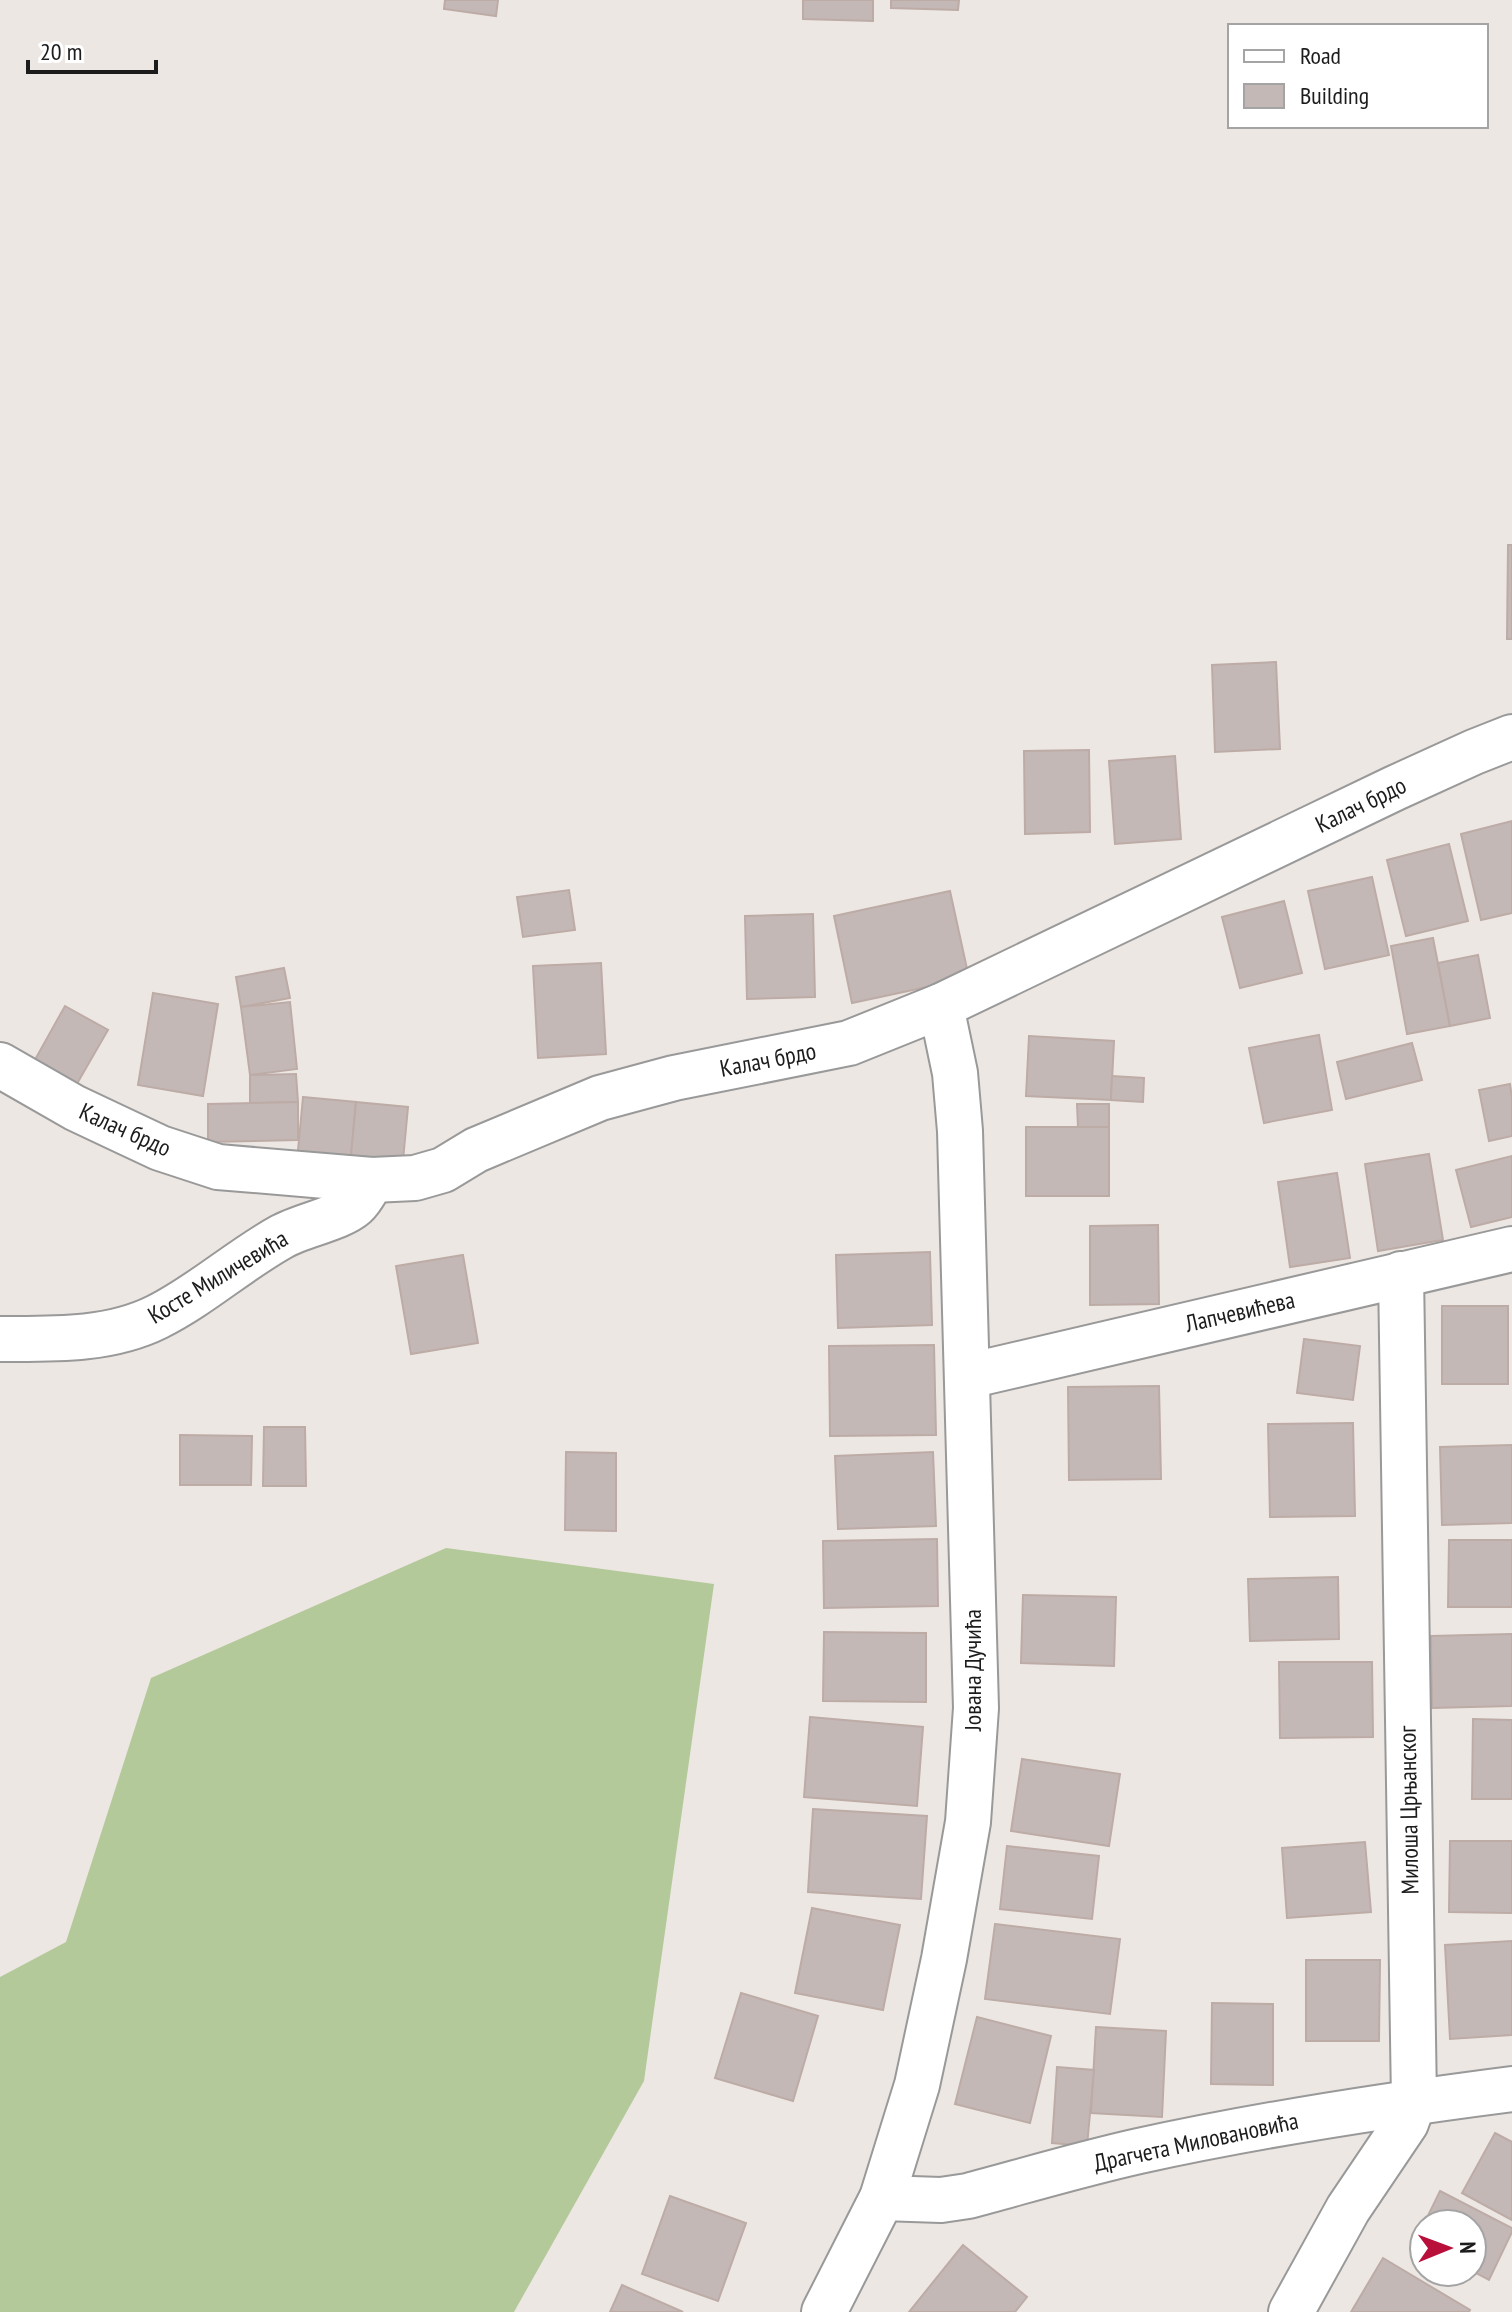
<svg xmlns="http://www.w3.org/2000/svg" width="1512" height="2312" viewBox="0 0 1512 2312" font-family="'PT Sans Narrow',sans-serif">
  <rect width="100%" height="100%" fill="#ede7e3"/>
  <polygon fill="#b4c99a" points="446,1548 714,1584 644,2081 514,2312 0,2312 0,1977 66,1942 151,1678"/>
  <g fill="#c4b8b7" stroke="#bdaba6" stroke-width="2">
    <polygon points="445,0 498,0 496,16 444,9"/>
    <polygon points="803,0 873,0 873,21 803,19"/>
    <polygon points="891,0 959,0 958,10 891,8"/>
    <polygon points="1508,545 1512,545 1512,639 1507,639"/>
    <polygon points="1276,662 1280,749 1215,752 1212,665"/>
    <polygon points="1089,750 1090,832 1025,834 1024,751"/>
    <polygon points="1175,756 1181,839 1115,844 1109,761"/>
    <polygon points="1512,821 1512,913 1481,920 1461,834"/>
    <polygon points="1449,844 1468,921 1406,936 1387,860"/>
    <polygon points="1372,877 1389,955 1325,969 1308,891"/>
    <polygon points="569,890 575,930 523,937 517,897"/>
    <polygon points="950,891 969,978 852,1003 834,916"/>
    <polygon points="1284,901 1302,973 1240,988 1222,917"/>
    <polygon points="813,914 815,997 747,999 745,916"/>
    <polygon points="1433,938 1450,1026 1407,1034 1391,946"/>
    <polygon points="1478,955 1490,1018 1450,1026 1438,963"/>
    <polygon points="601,963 606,1054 538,1058 533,966"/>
    <polygon points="284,968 290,998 241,1007 236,977"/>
    <polygon points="153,993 218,1004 203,1096 138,1085"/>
    <polygon points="290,1002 297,1069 250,1075 241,1007"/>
    <polygon points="65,1006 108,1030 74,1089 32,1065"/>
    <polygon points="1319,1035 1332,1110 1264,1123 1249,1048"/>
    <polygon points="1029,1036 1114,1041 1111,1100 1026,1096"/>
    <polygon points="1412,1043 1422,1080 1346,1099 1337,1062"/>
    <polygon points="296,1074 298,1102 250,1103 250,1075"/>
    <polygon points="1112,1076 1144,1078 1143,1102 1111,1100"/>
    <polygon points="1510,1084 1512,1098 1512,1136 1489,1141 1479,1090"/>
    <polygon points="303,1097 356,1102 350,1166 297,1161"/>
    <polygon points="298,1102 298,1140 208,1142 208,1104"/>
    <polygon points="356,1102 408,1107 402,1171 350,1166"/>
    <polygon points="1077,1104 1109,1104 1109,1127 1078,1127"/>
    <rect x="1026" y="1127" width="83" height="69"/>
    <polygon points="1429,1154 1443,1240 1378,1251 1365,1164"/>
    <polygon points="1512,1156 1512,1217 1471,1227 1456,1170"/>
    <polygon points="1337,1173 1350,1258 1290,1267 1278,1182"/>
    <polygon points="1158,1225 1159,1304 1090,1305 1090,1226"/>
    <polygon points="930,1252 932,1325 838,1328 836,1255"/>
    <polygon points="463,1255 478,1343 411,1354 396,1266"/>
    <rect x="1442" y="1306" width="66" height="78"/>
    <polygon points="1304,1339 1360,1346 1353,1400 1297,1393"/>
    <polygon points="934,1345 936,1435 830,1436 829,1346"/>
    <polygon points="1159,1386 1161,1479 1069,1480 1068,1387"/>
    <polygon points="1353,1423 1355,1516 1270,1517 1268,1424"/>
    <polygon points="264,1427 305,1427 306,1486 263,1486"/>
    <polygon points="180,1435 252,1436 251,1485 180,1485"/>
    <polygon points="1512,1445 1512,1523 1442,1525 1440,1447"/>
    <polygon points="566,1452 616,1453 616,1531 565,1530"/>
    <polygon points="933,1452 936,1526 838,1529 835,1456"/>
    <polygon points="937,1539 938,1606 824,1608 823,1541"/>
    <polygon points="1449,1540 1512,1540 1512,1607 1448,1607"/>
    <polygon points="1338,1577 1339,1639 1250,1641 1248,1579"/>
    <polygon points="1023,1595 1116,1597 1114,1666 1021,1663"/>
    <polygon points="824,1632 926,1633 926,1702 823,1701"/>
    <polygon points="1512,1634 1512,1706 1432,1708 1431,1636"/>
    <polygon points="1279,1662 1372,1662 1373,1737 1280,1738"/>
    <polygon points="810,1717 923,1727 917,1806 804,1797"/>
    <polygon points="1473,1719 1512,1720 1512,1799 1472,1799"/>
    <polygon points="1022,1759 1120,1774 1109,1846 1011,1831"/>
    <polygon points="813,1809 927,1816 921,1899 808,1892"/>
    <polygon points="1450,1841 1512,1841 1512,1913 1449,1912"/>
    <polygon points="1365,1842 1371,1912 1287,1918 1282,1848"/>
    <polygon points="1007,1846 1099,1856 1092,1919 1000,1909"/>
    <polygon points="812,1908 900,1925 883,2010 795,1993"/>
    <polygon points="995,1924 1120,1939 1110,2014 985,1999"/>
    <polygon points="1512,1941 1512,2035 1450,2039 1445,1945"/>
    <polygon points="1306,1960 1380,1960 1379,2041 1306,2041"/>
    <polygon points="741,1993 818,2016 793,2101 715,2078"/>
    <polygon points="1212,2003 1273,2004 1273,2085 1211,2084"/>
    <polygon points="977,2017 1051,2036 1030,2123 955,2104"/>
    <polygon points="1096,2027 1166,2031 1162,2117 1091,2113"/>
    <polygon points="1057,2067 1094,2070 1087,2146 1052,2143"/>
    <polygon points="1495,2133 1512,2142 1512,2220 1462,2193"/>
    <polygon points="1440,2191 1512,2228 1512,2232 1489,2280 1472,2271 1472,2224 1424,2224 1424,2247 1415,2242"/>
    <polygon points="670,2196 746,2223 718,2301 642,2274"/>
    <polygon points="963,2245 1027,2297 1015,2312 909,2312"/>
    <polygon points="1383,2258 1470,2310 1469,2312 1351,2312"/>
    <polygon points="622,2285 683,2312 610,2312"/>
  </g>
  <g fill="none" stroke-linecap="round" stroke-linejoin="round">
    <g stroke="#999" stroke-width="48">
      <g id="minor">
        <polyline points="0,1065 75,1108 128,1133 160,1148 218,1167 372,1180 415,1178 443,1170 476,1150 600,1098 674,1078 849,1043 941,1006 1395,788 1474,752 1512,737"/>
        <path d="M0,1339C52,1339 109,1341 157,1317C201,1295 238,1261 281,1237C302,1225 339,1219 355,1205C362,1199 367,1188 372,1180"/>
        <polyline points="968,1376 1512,1249"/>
        <path d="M882,2198L941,2200L968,2196C1024,2181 1081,2164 1139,2151C1262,2124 1387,2105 1512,2089"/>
        <polyline points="824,2312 882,2198 917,2085 944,1959 968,1822 976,1708 960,1131 955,1073 941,1006"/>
        <polyline points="1291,2312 1348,2209 1406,2123 1414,2101 1401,1274"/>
      </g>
    </g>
    <use href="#minor" stroke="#fff" stroke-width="44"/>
  </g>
  <g text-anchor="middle" stroke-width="7" stroke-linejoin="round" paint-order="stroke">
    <g font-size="24" fill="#1c1c1c" stroke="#fff">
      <text transform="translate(1361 805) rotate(-26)" y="8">Калач брдо</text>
      <text transform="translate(768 1060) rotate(-11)" y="8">Калач брдо</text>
      <text transform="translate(125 1130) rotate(24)" y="8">Калач брдо</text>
      <text transform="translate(218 1277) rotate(-31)" y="8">Косте Миличевића</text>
      <text transform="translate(1240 1312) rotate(-13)" y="8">Лапчевићева</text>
      <text transform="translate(973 1670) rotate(-90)" y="8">Јована Дучића</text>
      <text transform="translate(1409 1810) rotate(-91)" y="8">Милоша Црњанског</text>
      <text transform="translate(1196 2142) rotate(-12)" y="8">Драгчета Миловановића</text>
    </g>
  </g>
  <rect x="1228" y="24" width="260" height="104" fill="#ffffff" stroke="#a4a4a4" stroke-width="2"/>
  <rect x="1244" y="50" width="40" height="12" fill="#ffffff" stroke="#a4a4a4" stroke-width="2"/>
  <text x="1300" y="64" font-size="24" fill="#1c1c1c">Road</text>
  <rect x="1244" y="84" width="40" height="24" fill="#c4b8b7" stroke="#a4a4a4" stroke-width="2"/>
  <text x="1300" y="104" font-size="24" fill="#1c1c1c">Building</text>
  <g transform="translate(1448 2248) rotate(89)"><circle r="38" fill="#ffffff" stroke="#a4a4a4" stroke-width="2"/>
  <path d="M0-6L14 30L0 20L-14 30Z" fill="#b8103a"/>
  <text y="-12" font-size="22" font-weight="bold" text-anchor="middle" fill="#1c1c1c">N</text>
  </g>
  <path d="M28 60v12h128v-12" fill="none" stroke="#1c1c1c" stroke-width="4"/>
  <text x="40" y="60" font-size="24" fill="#1c1c1c" stroke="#ffffff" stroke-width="6" paint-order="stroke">20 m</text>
</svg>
